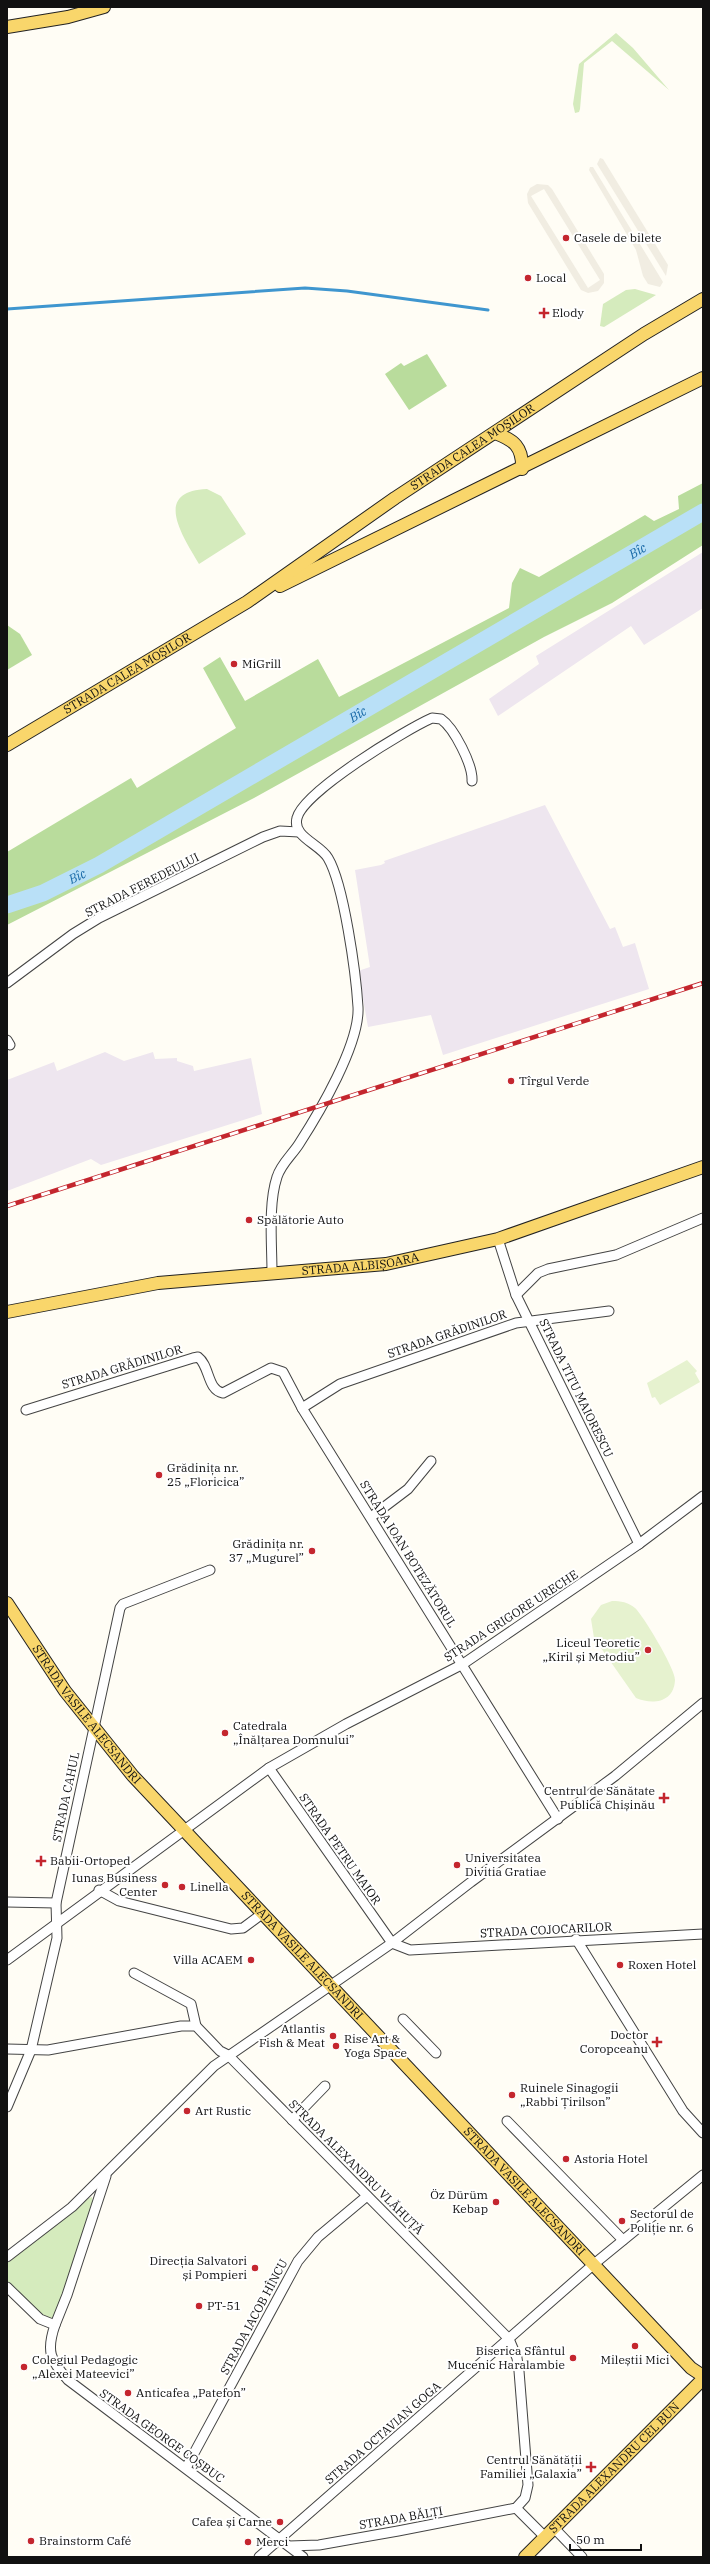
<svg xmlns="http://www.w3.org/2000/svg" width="710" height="2564" viewBox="0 0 710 2564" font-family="'IBM Plex Serif',serif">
  <rect width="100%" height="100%" fill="#fffdf5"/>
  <g fill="#eee6ef">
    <polygon points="703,552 703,608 644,645 631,626 498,716 489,699 539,664 536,656"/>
    <polygon points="545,805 610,929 615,927 623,947 635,943 649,989 443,1055 431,1015 368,1027 358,971 370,967 355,870 381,865 385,863 384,861"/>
    <polygon points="105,1052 124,1061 153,1052 155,1059 177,1058 177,1061 193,1066 194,1071 251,1058 262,1114 101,1165 91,1159 7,1191 7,1080 54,1062 57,1071"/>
  </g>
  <g fill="#d5ebbd">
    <polygon points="616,33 633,48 669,90 612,41 584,63 580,109 579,112 575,113 573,104 579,64"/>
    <polygon points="635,289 656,295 604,327 600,326 603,304 626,290"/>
    <path d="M207,489L221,496L246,534L199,564C184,538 151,491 207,489Z"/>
    <polygon points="92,2197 93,2207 53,2323 21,2299 7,2284 7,2263 83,2200"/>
  </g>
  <g fill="#b9dc9c">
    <polygon points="427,354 447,386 409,410 385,374 401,363 404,366"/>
    <polygon points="703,483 703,545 612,603 544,637 254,798 7,925 7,852 131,778 137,788 236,728 203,668 220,657 245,701 318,659 339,697 509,608 512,583 520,568 539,577 645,515 654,521 679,509 678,496"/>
    <polygon points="7,625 20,634 32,655 7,670"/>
  </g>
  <g fill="#e6f2cf">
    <polygon points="687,1360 697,1371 695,1373 700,1382 660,1405 655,1397 652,1398 647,1383"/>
    <path d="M612,1601C621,1601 628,1602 635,1608C643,1615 676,1670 675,1680C674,1703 652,1705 636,1698L594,1638L591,1619L601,1605Z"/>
  </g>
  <g fill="#f1ede2" fill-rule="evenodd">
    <polygon points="600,158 603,159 668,265 666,276 597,164"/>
    <polygon points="590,167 593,167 663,282 660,287 648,284 643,276 636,250 589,170"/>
    <path d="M537,184L548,185L552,189L604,274V283L598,291L588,293L581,290L528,203L527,194L530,188ZM544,189L600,280L588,288L531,196Z"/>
  </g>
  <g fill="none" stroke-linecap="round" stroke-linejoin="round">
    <polyline stroke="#3f96cf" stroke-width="3" points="7,309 305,288 347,291 488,310"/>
    <path stroke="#b9e0f7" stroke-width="17" id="s1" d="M7,905L43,893L99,865L703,512"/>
    <g stroke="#444" stroke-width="11">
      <g id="minor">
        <polyline points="7,983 73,934 99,918 263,837 280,831 299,832"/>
        <polyline points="7,1040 10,1045"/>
        <polyline points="498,1239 516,1295 639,1544"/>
        <path d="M272,1273C272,1244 268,1204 277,1177C281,1164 292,1155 299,1144C319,1113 360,1044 358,1007C356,974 344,885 328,858C320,844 292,837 297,818C303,792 405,730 432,718L441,719C454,728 473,765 472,781"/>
        <polyline points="516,1295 538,1273 548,1269 616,1255 703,1218"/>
        <polyline points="302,1408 340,1384 516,1323 609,1311"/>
        <path d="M26,1410L193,1358L198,1357C210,1366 207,1390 223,1393L271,1368L283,1372L302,1408L558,1819"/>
        <polyline points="371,1517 408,1489 431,1461"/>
        <polyline points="269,1768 392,1943 410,1950 703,1934"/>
        <polyline points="99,1890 119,1901 231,1929 243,1928 262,1914"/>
        <polyline points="7,1902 56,1903"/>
        <polyline points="576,1939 683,2111 703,2133"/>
        <polyline points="7,1960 269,1768 346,1724 463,1664 639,1544 703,1496"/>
        <polyline points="134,1973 191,2004 196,2026"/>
        <polyline points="403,2019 436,2053"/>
        <polyline points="7,2049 48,2050 181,2026 196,2026 220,2051 228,2055 509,2339 517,2358 519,2371 528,2485 525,2498 516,2508 398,2531 319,2545 289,2546"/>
        <polyline points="7,2107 31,2050 57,1938 56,1903 120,1608 123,1604 210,1570"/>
        <polyline points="292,2120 325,2086"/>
        <polyline points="507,2121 623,2240"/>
        <polyline points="7,2257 72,2207 214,2066 392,1943 471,1882 615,1776 703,1703"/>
        <path d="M7,2287L40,2319L55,2325C46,2351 50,2360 68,2380L303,2557"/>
        <polyline points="55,2325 67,2295 106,2176"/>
        <polyline points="186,2468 298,2261 318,2237 367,2196"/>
        <polyline points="516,2508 545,2537"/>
        <polyline points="554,2528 582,2557"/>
        <polyline points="259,2557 594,2264 703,2175"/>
      </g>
    </g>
    <g stroke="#222" stroke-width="14">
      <g id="major">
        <polyline points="7,27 68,17 104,7"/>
        <path d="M495,433C514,440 523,447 522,469"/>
        <polyline points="280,586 703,378"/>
        <path id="s2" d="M7,745L247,602L395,498L644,334L703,299"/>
        <path id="s3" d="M7,1312L158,1283L386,1264L498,1239L703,1167"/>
        <path id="s4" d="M7,1603L65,1691L133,1776L691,2368L703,2376"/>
        <path id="s5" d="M525,2557L703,2379"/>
      </g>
    </g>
    <use href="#minor" stroke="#fff" stroke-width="9"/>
    <use href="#major" stroke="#f9d66b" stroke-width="12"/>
    <g stroke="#c4262e" stroke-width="4.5">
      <polyline id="rail" points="7,1206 703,983"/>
    </g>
    <use href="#rail" stroke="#fff" stroke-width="3" stroke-dasharray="9" stroke-linecap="butt"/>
  </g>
  <g fill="#c4262e" stroke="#fff" stroke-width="1.5">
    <circle cx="566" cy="238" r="4"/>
    <circle cx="528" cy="278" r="4"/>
    <path d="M542 307h4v4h4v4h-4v4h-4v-4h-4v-4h4z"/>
    <circle cx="234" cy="664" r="4"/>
    <circle cx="511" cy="1081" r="4"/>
    <circle cx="249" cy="1220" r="4"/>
    <circle cx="159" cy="1475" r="4"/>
    <circle cx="312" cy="1551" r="4"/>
    <circle cx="648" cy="1650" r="4"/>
    <circle cx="225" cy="1733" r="4"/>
    <path d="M662 1792h4v4h4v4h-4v4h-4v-4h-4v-4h4z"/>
    <path d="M39 1855h4v4h4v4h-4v4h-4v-4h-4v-4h4z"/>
    <circle cx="457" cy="1865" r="4"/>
    <circle cx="165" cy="1885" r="4"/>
    <circle cx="182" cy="1887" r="4"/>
    <circle cx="251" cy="1960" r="4"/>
    <circle cx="620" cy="1965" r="4"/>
    <circle cx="333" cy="2036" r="4"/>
    <path d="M655 2036h4v4h4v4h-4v4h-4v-4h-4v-4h4z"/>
    <circle cx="336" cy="2046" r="4"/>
    <circle cx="512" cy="2095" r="4"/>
    <circle cx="187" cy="2111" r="4"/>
    <circle cx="566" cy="2159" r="4"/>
    <circle cx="496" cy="2202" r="4"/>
    <circle cx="622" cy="2221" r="4"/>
    <circle cx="255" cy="2268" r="4"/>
    <circle cx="199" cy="2306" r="4"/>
    <circle cx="635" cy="2346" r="4"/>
    <circle cx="573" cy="2358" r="4"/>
    <circle cx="24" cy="2367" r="4"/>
    <circle cx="128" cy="2393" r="4"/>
    <path d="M589 2461h4v4h4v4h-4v4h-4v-4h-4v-4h4z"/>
    <circle cx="280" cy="2522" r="4"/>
    <circle cx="31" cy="2541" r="4"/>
    <circle cx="248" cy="2542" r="4"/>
  </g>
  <g text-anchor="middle" stroke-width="4" stroke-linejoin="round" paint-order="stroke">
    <g font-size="12" fill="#111" stroke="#fff" text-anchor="start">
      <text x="574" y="242">Casele de bilete</text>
      <text x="536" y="282">Local</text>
      <text x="552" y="317">Elody</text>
      <text x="242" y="668">MiGrill</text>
      <text x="519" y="1085">Tîrgul Verde</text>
      <text x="257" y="1224">Spălătorie Auto</text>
      <text x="167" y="1472">Grădinița nr.<tspan x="167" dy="14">25 „Floricica”</tspan></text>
      <text x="304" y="1548" text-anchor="end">Grădinița nr.<tspan x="304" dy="14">37 „Mugurel”</tspan></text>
      <text x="640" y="1647" text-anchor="end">Liceul Teoretic<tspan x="640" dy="14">„Kiril și Metodiu”</tspan></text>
      <text x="233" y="1730">Catedrala<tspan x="233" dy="14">„Înălțarea Domnului”</tspan></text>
      <text x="655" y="1795" text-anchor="end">Centrul de Sănătate<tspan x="655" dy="14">Publică Chișinău</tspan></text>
      <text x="465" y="1862">Universitatea<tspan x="465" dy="14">Divitia Gratiae</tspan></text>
      <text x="50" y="1865">Babii-Ortoped</text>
      <text x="157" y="1882" text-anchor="end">Iunas Business<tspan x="157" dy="14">Center</tspan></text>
      <text x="190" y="1891">Linella</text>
      <text x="243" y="1964" text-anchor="end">Villa ACAEM</text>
      <text x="628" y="1969">Roxen Hotel</text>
      <text x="325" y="2033" text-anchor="end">Atlantis<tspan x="325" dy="14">Fish &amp; Meat</tspan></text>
      <text x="648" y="2039" text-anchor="end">Doctor<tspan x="648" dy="14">Coropceanu</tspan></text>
      <text x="344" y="2043">Rise Art &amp;<tspan x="344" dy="14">Yoga Space</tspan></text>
      <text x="520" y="2092">Ruinele Sinagogii<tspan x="520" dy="14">„Rabbi Țirilson”</tspan></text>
      <text x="195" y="2115">Art Rustic</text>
      <text x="574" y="2163">Astoria Hotel</text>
      <text x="488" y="2199" text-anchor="end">Öz Dürüm<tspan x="488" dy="14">Kebap</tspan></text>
      <text x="630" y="2218">Sectorul de<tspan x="630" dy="14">Poliție nr. 6</tspan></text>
      <text x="247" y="2265" text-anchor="end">Direcția Salvatori<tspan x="247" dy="14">și Pompieri</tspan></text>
      <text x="207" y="2310">PT-51</text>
      <text x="565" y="2355" text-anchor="end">Biserica Sfântul<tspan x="565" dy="14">Mucenic Haralambie</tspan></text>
      <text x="32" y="2364">Colegiul Pedagogic<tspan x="32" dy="14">„Alexei Mateevici”</tspan></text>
      <text x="635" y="2364" text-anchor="middle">Mileștii Mici</text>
      <text x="136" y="2397">Anticafea „Patefon”</text>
      <text x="582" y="2464" text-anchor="end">Centrul Sănătății<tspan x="582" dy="14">Familiei „Galaxia”</tspan></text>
      <text x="272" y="2526" text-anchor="end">Cafea și Carne</text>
      <text x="39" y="2545">Brainstorm Café</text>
      <text x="256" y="2546">Merci</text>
    </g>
    <g font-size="12" fill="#111" stroke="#fff">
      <text dy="4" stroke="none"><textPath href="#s2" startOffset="553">STRADA CALEA MOȘILOR</textPath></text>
      <text dy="4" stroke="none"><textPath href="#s2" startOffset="140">STRADA CALEA MOȘILOR</textPath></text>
      <text transform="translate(142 885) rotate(-27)" y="4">STRADA FEREDEULUI</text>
      <text dy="4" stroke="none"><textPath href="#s3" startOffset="357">STRADA ALBIȘOARA</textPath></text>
      <text transform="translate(447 1334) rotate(-19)" y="4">STRADA GRĂDINILOR</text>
      <text transform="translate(122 1367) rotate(-17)" y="4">STRADA GRĂDINILOR</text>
      <text transform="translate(576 1388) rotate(64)" y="4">STRADA TITU MAIORESCU</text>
      <text transform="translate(408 1554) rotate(58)" y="4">STRADA IOAN BOTEZĂTORUL</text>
      <text transform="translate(511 1616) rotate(-33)" y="4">STRADA GRIGORE URECHE</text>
      <text dy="4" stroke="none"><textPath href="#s4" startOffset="137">STRADA VASILE ALECSANDRI</textPath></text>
      <text transform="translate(66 1797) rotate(-78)" y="4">STRADA CAHUL</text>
      <text transform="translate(340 1849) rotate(55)" y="4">STRADA PETRU MAIOR</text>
      <text transform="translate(546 1930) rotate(-3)" y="4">STRADA COJOCARILOR</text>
      <text dy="4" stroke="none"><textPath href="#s4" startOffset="461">STRADA VASILE ALECSANDRI</textPath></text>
      <text transform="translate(356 2167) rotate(45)" y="4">STRADA ALEXANDRU VLĂHUȚĂ</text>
      <text dy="4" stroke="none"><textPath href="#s4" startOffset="785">STRADA VASILE ALECSANDRI</textPath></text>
      <text transform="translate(254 2317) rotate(-62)" y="4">STRADA IACOB HÎNCU</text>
      <text transform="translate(383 2433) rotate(-41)" y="4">STRADA OCTAVIAN GOGA</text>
      <text transform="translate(162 2436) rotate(36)" y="4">STRADA GEORGE COȘBUC</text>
      <text dy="4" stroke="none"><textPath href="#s5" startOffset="126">STRADA ALEXANDRU CEL BUN</textPath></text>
      <text transform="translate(401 2518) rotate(-10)" y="4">STRADA BĂLȚI</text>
    </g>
    <g font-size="13" font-style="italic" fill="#1768a6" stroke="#fff">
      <text dy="5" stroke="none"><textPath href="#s1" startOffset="724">Bîc</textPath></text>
      <text dy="5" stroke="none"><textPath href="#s1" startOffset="400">Bîc</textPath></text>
      <text dy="5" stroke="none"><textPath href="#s1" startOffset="76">Bîc</textPath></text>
    </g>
  </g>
  <rect width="710" height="2564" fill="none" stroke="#111111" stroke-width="16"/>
  <path d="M570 2544v6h71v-6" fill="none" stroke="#111111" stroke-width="2"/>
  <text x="576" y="2544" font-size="12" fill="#111111" stroke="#ffffff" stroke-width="3" paint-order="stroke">50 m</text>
</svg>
